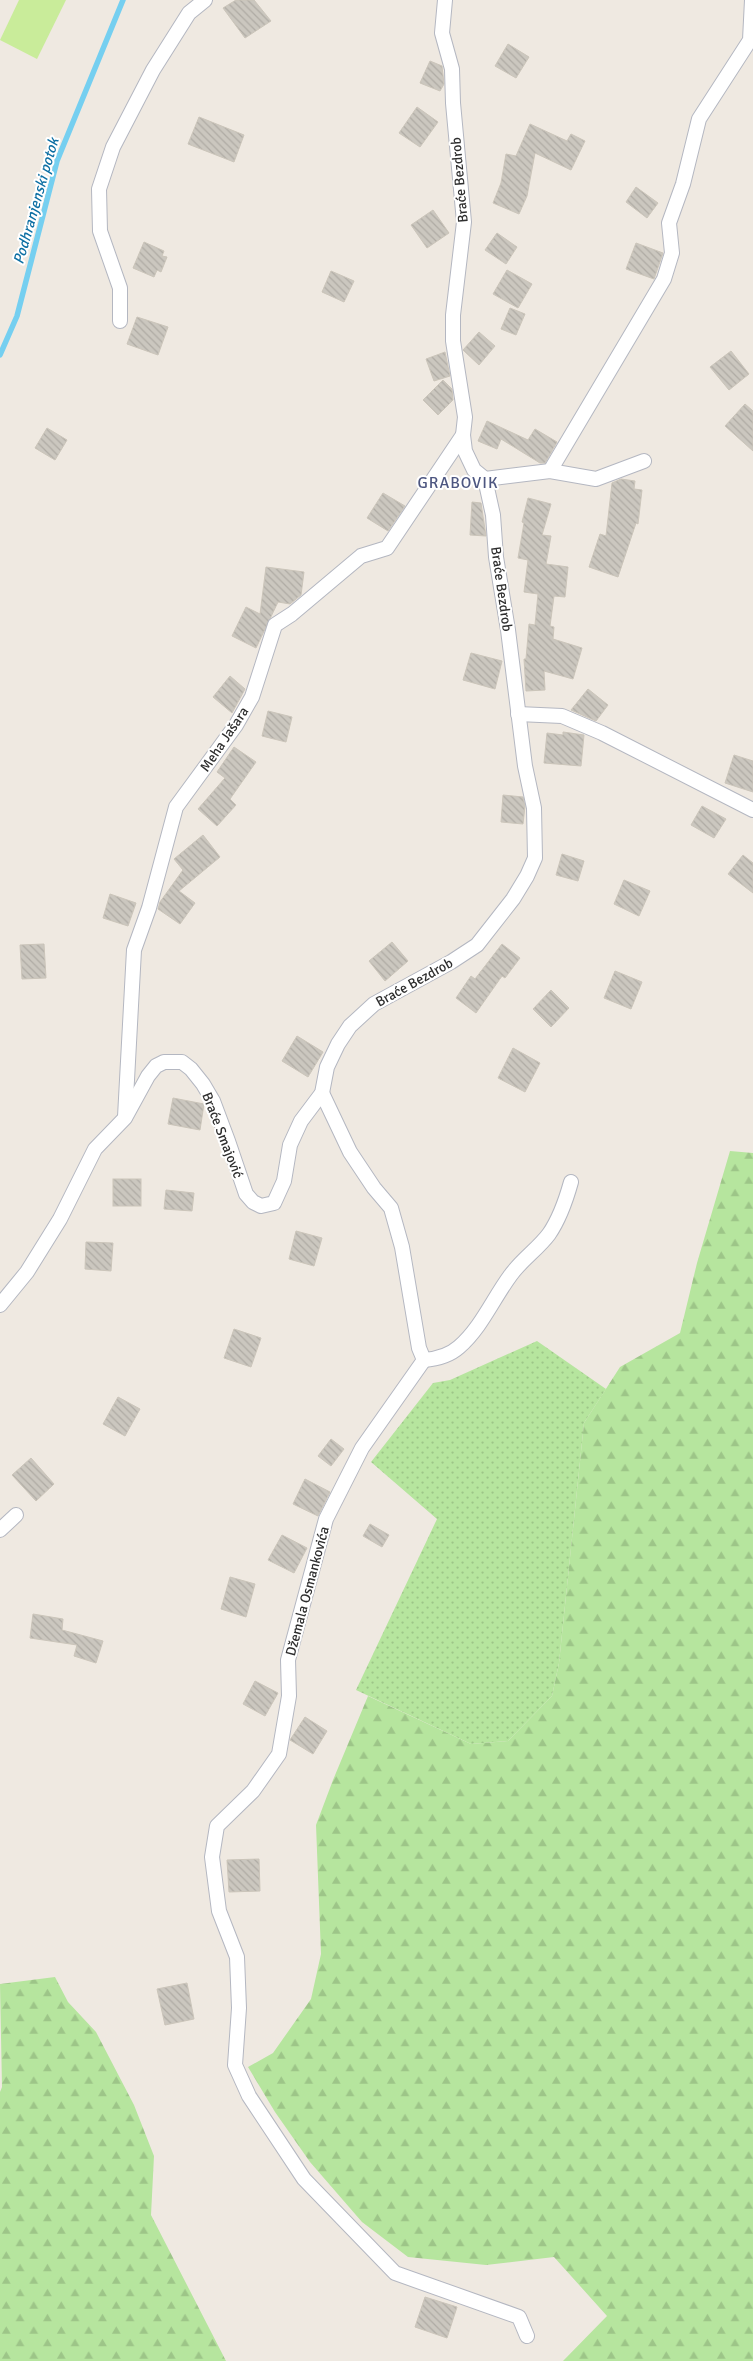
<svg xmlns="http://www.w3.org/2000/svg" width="753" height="2361" viewBox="0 0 753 2361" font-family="Signika,sans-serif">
  <defs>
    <pattern id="grass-dots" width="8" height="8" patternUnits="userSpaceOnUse" patternTransform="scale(1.25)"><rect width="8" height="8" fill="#b6e59e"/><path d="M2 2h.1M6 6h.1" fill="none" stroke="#9dc588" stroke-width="1.8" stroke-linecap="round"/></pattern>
    <pattern id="forest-firs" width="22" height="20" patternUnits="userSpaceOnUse" patternTransform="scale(1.25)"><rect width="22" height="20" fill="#b6e59e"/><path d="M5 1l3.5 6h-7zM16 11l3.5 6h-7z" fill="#9dc588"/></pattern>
    <pattern id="building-back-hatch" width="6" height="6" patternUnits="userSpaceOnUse" patternTransform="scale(1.25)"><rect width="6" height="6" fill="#cbc7bf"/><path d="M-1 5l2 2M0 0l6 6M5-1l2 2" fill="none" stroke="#afaba4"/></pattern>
  </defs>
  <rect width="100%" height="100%" fill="#efe9e1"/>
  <polygon fill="url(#grass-dots)" points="537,1341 606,1389 584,1423 559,1663 552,1696 508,1741 471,1744 356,1690 437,1519 371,1462 433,1383 450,1380"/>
  <g fill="url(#forest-firs)">
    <polygon points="730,1151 753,1153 753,2361 563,2361 607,2316 554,2257 486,2265 408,2257 362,2222 310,2162 275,2112 248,2067 273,2053 311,1999 321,1954 316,1825 333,1780 368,1696 471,1744 508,1741 552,1696 559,1663 584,1423 620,1367 680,1333 697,1263"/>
    <polygon points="55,1977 68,2002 96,2032 134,2105 154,2156 151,2215 226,2361 0,2361 0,2092 2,2087 0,1984"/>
  </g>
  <polygon fill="#c9ec9a" points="19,0 66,0 37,59 0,40"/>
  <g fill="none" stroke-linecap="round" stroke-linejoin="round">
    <polyline stroke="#75cff0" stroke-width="5.5" points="0,355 17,316 57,161 123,0"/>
  </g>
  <g fill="url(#building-back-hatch)" stroke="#cbc5ba">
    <polygon points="236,0 254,0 271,21 245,38 223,8"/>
    <polygon points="508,44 529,57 516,78 495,66"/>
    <polygon points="430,61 442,66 444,84 440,91 420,83"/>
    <polygon points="417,107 438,122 420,147 399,133"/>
    <polygon points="199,117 244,135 234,162 188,144"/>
    <polygon points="530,124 567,141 571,134 585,141 571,170 535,153 527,196 519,214 493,203 501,183 506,154 516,156"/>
    <polygon points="636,187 658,203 647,218 626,202"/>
    <polygon points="433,210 449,233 427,248 411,225"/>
    <polygon points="497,233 517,247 506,264 485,250"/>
    <polygon points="144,242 164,251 162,256 167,257 161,272 157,270 154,277 133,268"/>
    <polygon points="636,243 663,253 654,279 626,269"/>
    <polygon points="507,270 532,284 518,308 493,294"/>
    <polygon points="331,271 354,281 344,302 322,292"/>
    <polygon points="510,308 525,314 516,335 501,329"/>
    <polygon points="137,317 168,327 158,355 127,344"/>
    <polygon points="479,332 495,346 479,365 463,350"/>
    <polygon points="731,351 749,374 729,390 710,367"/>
    <polygon points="445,352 450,376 434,381 426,359"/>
    <polygon points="443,380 452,389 453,400 438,415 423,400"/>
    <polygon points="745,404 753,411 753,451 725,426"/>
    <polygon points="487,421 528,440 535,429 557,442 545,463 540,463 501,439 497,449 478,441"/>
    <polygon points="47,428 67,440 55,460 35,448"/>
    <polygon points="621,479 635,481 634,489 642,490 638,524 636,523 618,577 589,567 600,534 606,536 612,483"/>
    <polygon points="383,493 405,506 388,531 367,518"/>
    <polygon points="528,498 551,504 542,535 551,536 546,564 568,567 565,597 554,596 550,626 554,627 553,639 582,648 573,679 544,671 545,690 526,691 524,659 526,659 529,624 535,625 538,594 524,592 528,560 518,558 524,523 522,522"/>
    <polygon points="472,502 481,503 486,536 470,535"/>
    <polygon points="266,567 304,572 301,595 290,604 278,602 256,648 232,636 246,607 260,614"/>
    <polygon points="471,653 502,661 495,689 463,680"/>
    <polygon points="230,676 245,689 232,713 213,697"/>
    <polygon points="588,689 608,705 596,721 571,710"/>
    <polygon points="268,711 292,717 286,742 262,736"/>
    <polygon points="563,732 584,735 581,766 544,763 547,733 563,735"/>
    <polygon points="234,747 256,762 230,799 236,805 217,826 198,809 225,778 217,772"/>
    <polygon points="734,755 753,761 753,792 725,783"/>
    <polygon points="503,795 523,797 525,806 523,824 501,822"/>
    <polygon points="702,806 726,819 714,838 691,825"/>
    <polygon points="203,835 220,857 179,891 195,903 180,924 158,909 160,902 183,870 174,859"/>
    <polygon points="562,854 584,861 578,881 556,875"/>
    <polygon points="743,855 753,863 753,893 728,874"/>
    <polygon points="624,880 650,891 639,916 614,904"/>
    <polygon points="110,894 136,903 128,926 103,918"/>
    <polygon points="392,942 408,961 385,981 369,961"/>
    <polygon points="44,944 46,978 22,979 20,945"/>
    <polygon points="502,944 520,958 505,978 502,976 476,1013 456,998 471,976 475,979"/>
    <polygon points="615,971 642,982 631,1009 604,998"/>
    <polygon points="551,990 569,1008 551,1027 533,1009"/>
    <polygon points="297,1036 323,1052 308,1077 282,1061"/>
    <polygon points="513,1048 540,1063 525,1092 498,1078"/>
    <polygon points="173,1098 204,1104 200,1130 168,1124"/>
    <rect x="113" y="1179" width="28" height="27"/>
    <polygon points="166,1190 194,1193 192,1211 164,1209"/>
    <polygon points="296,1231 322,1238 314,1266 289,1259"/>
    <polygon points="86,1242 113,1243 111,1271 85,1269"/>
    <polygon points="234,1329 261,1338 251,1367 224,1358"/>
    <polygon points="118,1397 140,1409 125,1436 103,1424"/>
    <polygon points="331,1439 344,1449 331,1466 318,1456"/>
    <polygon points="31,1458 54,1484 36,1501 12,1475"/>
    <polygon points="305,1479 330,1492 318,1516 293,1504"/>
    <polygon points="370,1524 389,1535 382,1547 363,1536"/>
    <polygon points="282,1535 307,1548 294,1573 268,1560"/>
    <polygon points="230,1577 255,1584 246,1617 221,1609"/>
    <polygon points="33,1614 63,1619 62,1630 103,1641 96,1663 74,1656 77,1645 30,1638"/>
    <polygon points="255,1681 278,1693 265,1716 243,1704"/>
    <polygon points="305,1717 327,1731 313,1754 290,1740"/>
    <polygon points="259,1859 260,1891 229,1892 227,1860"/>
    <polygon points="187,1983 194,2019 165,2025 157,1989"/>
    <polygon points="425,2297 457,2307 447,2338 415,2327"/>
  </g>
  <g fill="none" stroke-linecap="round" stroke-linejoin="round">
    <g stroke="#b4b7c1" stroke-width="16">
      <g id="street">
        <polyline points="120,321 120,288 100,231 99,189 113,147 153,70 189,13 205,0"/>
        <polyline points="550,471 664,279 672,253 669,223 683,184 699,119 750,40 752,0"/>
        <polyline points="485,479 550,471 596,479 644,461"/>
        <polyline points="518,714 562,716 602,733 753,810"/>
        <path d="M322,1093L350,1152L374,1188L391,1208L402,1247L419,1348L424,1360C437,1359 450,1355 459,1347C481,1328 493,1299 510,1276C521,1260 538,1249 549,1234C560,1218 566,1200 571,1182"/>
        <polyline points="125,1117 134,950 149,908 176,807 236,725 252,697 275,625 292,614 361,556 387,548 463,435"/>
        <polyline points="0,1305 27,1272 60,1219 95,1149 125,1118 148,1076 156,1066 164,1062 182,1062 191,1069 203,1084 213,1101 228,1141 246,1194 253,1202 261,1206 274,1203 284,1181 290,1145 301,1121 322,1093 327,1067 338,1044 350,1026 374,1004 451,962 477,945 513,899 527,876 535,858 534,808 525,766 508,630 496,557 493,515 485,479 474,470 465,451 463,435 465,417 453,341 453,315 464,222 453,103 452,69 442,33 445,0"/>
        <polyline points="424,1360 362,1448 326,1519 288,1660 289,1696 279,1754 253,1791 217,1826 212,1857 219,1911 237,1957 239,2008 235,2065 249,2096 304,2179 395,2273 519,2317 527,2336"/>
        <polyline points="0,1530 16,1515"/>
      </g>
    </g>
    <use href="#street" stroke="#fff" stroke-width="14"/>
  </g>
  <g text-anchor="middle" stroke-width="4" stroke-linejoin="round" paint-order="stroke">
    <g font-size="14" fill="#2e2e2e" stroke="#fff">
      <text transform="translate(459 180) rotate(-95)" y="5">Braće Bezdrob</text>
      <text transform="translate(502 589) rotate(82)" y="5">Braće Bezdrob</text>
      <text transform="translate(224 739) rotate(-56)" y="5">Meha Jašara</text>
      <text transform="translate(414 982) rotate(-29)" y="5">Braće Bezdrob</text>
      <text transform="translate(223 1135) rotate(69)" y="5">Braće Smajović</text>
      <text transform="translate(307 1591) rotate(-75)" y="5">Džemala Osmankovića</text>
    </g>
    <g font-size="15" font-style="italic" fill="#0d6fa3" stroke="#fff">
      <text transform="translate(36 201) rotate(-74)" y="5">Podhranjenski potok</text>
    </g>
    <g font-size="16" letter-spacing="1" fill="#4d5680" stroke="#fff">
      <text x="458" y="488">GRABOVIK</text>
    </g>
  </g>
</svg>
